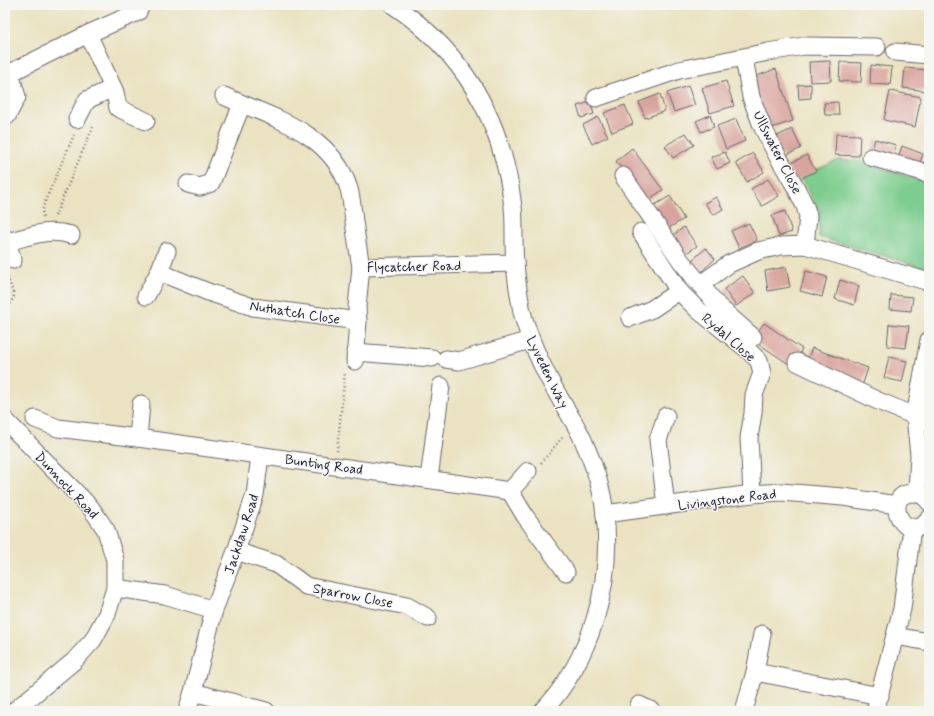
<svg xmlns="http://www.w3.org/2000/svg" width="934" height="716" viewBox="0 0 934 716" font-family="Mynerve,sans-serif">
  <rect width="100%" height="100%" fill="#f6f6f2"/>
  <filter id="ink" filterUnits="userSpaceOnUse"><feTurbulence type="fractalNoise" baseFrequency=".025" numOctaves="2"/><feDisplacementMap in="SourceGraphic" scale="8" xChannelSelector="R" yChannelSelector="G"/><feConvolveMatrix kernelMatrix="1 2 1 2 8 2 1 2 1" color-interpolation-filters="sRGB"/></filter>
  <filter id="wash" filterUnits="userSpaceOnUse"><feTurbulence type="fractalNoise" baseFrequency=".012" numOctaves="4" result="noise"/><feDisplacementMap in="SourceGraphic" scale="16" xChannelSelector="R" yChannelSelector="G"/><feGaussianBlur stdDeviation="0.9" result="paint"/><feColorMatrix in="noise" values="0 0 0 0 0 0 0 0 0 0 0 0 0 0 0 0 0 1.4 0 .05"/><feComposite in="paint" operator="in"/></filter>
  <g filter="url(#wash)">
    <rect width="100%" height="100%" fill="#eae2c0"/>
    <polygon fill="#7dcd8e" stroke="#507864" points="838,160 860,161 929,183 929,252 925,268 819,237 819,211 800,177"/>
    <g id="blocks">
      <g fill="#d9a49d">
        <polygon points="830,61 831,81 810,82 809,62"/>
        <polygon points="840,62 862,63 861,82 839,81"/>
        <polygon points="871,65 892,67 890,85 870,84"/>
        <polygon points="905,68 929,70 927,91 903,88"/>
        <polygon points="776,69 793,121 768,129 751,78"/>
        <polygon points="726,81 734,106 710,113 702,88"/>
        <polygon points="811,84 811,98 799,99 798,85"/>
        <polygon points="688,86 695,105 674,112 667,93"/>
        <polygon points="890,91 921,97 915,127 884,120"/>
        <polygon points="660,94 665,111 645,118 639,102"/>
        <polygon points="590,102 594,114 581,118 577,106"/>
        <polygon points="838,102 839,115 825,115 824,103"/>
        <polygon points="625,105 633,124 612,132 604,113"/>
        <polygon points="710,115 714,127 701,132 696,121"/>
        <polygon points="598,117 608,136 592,144 583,125"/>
        <polygon points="736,119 745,141 726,149 717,126"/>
        <polygon points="792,129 801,148 783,157 773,138"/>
        <polygon points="686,133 694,145 673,158 665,146"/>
        <polygon points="836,134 860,135 859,156 835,155"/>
        <polygon points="875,139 896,145 892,162 870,157"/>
        <polygon points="902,146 923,154 917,171 896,164"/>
        <polygon points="632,148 663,190 646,201 616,161"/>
        <polygon points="725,152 730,163 717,169 711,157"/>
        <polygon points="753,153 764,172 747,182 736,163"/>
        <polygon points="807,155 816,171 796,181 787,165"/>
        <polygon points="768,179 779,196 762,206 751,189"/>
        <polygon points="670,196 684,219 662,232 648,209"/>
        <polygon points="716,197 723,209 713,215 705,203"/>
        <polygon points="785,211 792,232 779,236 772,216"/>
        <polygon points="749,223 757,240 739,248 731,231"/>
        <polygon points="684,227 697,246 680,257 668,239"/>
        <polygon points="706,248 715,259 700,273 690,262"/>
        <polygon points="786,267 790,287 768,291 765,271"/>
        <polygon points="806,271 827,277 822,297 800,291"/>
        <polygon points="743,276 755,293 736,306 724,289"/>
        <polygon points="840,280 859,286 854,305 835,299"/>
        <polygon points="891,295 913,297 911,311 890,309"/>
        <polygon points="764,323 802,349 793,367 752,339"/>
        <polygon points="889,324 909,326 906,348 887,346"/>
        <polygon points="812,348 868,368 860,392 803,372"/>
        <polygon points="889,357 907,361 902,382 884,378"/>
      </g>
    </g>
  </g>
  <g filter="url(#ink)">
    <use href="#blocks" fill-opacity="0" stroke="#68656a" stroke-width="1"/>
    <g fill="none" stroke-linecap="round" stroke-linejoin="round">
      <g stroke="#68656a" stroke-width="19">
        <g id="minor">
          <path d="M393,5C465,53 503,122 513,207C515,225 513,244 515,262C516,278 519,296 522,312C530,342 543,369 558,395C567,412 579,428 586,447C595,468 603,492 605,515C613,584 591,659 543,711"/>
          <polyline points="88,34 138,12 141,5"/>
          <polyline points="895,52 929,55"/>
          <polyline points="744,58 751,97 763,128 777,155 795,186 805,206 808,216 805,245"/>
          <polyline points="5,72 10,73 88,34 115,92 118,108 146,121"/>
          <path d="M224,96C272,118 332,132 349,189C351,196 352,205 353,213C355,231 358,249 361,267L515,263"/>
          <polyline points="596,98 679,70 768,52 804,46 877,47"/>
          <polyline points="7,116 17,97 10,73"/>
          <polyline points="77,119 87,100 113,88"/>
          <polyline points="871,157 920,171 929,175"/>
          <polyline points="623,176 681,261 718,306 753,337"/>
          <polyline points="188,184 200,187 211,183 242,104"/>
          <polyline points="641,232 679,291 698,310 747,349 759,361 762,373 754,395 753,413 749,438 752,494"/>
          <polyline points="5,238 13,260"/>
          <path d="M7,242C31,236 46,228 71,235"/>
          <polyline points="159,272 208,292 253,307 358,321 357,307 361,267"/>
          <polyline points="701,284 729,264 758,251 781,246 805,245 929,282"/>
          <polyline points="146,296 159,272 167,251"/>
          <polyline points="630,318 652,309 679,291"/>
          <polyline points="355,352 432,358"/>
          <polyline points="446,359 459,361 530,340"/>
          <polyline points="355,361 358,321"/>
          <polyline points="797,362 878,401 915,416 929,423"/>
          <polyline points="666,416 658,440 666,506"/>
          <polyline points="35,419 58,428 138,438 510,491"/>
          <polyline points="5,420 91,508 106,530 115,560 115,588 107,614 93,640 74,661 14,711"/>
          <polyline points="138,438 141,404"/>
          <polyline points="528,471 510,491 525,516 566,572"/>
          <polyline points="429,479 441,386"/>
          <polyline points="917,493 919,455 915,416 929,340"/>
          <path d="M929,502C925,496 920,493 913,493C879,494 906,550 929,519"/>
          <polyline points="605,514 752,494 781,492 843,497 897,505"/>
          <polyline points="236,551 276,564 306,586 407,606 428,618"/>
          <polyline points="115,588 165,595 214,610 193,692 187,711"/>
          <polyline points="214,610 236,551 255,495 260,456"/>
          <polyline points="895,636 929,642"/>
          <polyline points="755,672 880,696"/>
          <polyline points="193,692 266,711"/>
          <polyline points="639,705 652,711"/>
          <polyline points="744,711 755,672 762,634"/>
          <polyline points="875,711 902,609 912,527"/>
        </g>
      </g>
      <g stroke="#68656a" stroke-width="2.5" stroke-dasharray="1 3" stroke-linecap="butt">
        <polyline points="55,216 93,127"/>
        <polyline points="43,217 42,211 46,199 74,135"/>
        <polyline points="5,315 14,296 7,275"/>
        <polyline points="337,451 345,373"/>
        <polyline points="541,463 561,439 564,437"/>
      </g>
      <use href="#minor" stroke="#fff" stroke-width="17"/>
    </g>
  </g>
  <g text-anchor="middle" stroke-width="3" stroke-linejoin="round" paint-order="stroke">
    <g font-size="14" fill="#22223b" stroke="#f6f6f2">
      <text transform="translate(778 152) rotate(63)" y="5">Ullswater Close</text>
      <text transform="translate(414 266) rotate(-1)" y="5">Flycatcher Road</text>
      <text transform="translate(295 312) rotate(9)" y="5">Nuthatch Close</text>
      <text transform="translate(729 337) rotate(41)" y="5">Rydal Close</text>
      <text transform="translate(548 372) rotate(64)" y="5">Lyveden Way</text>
      <text transform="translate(324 464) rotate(8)" y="5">Bunting Road</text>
      <text transform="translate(67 485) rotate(47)" y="5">Dunnock Road</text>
      <text transform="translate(727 499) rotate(-7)" y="5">Livingstone Road</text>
      <text transform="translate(241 534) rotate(-72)" y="5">Jackdaw Road</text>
      <text transform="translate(353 595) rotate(11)" y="5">Sparrow Close</text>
    </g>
  </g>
  <rect width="934" height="716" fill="none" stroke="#f6f6f2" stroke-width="20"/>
</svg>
